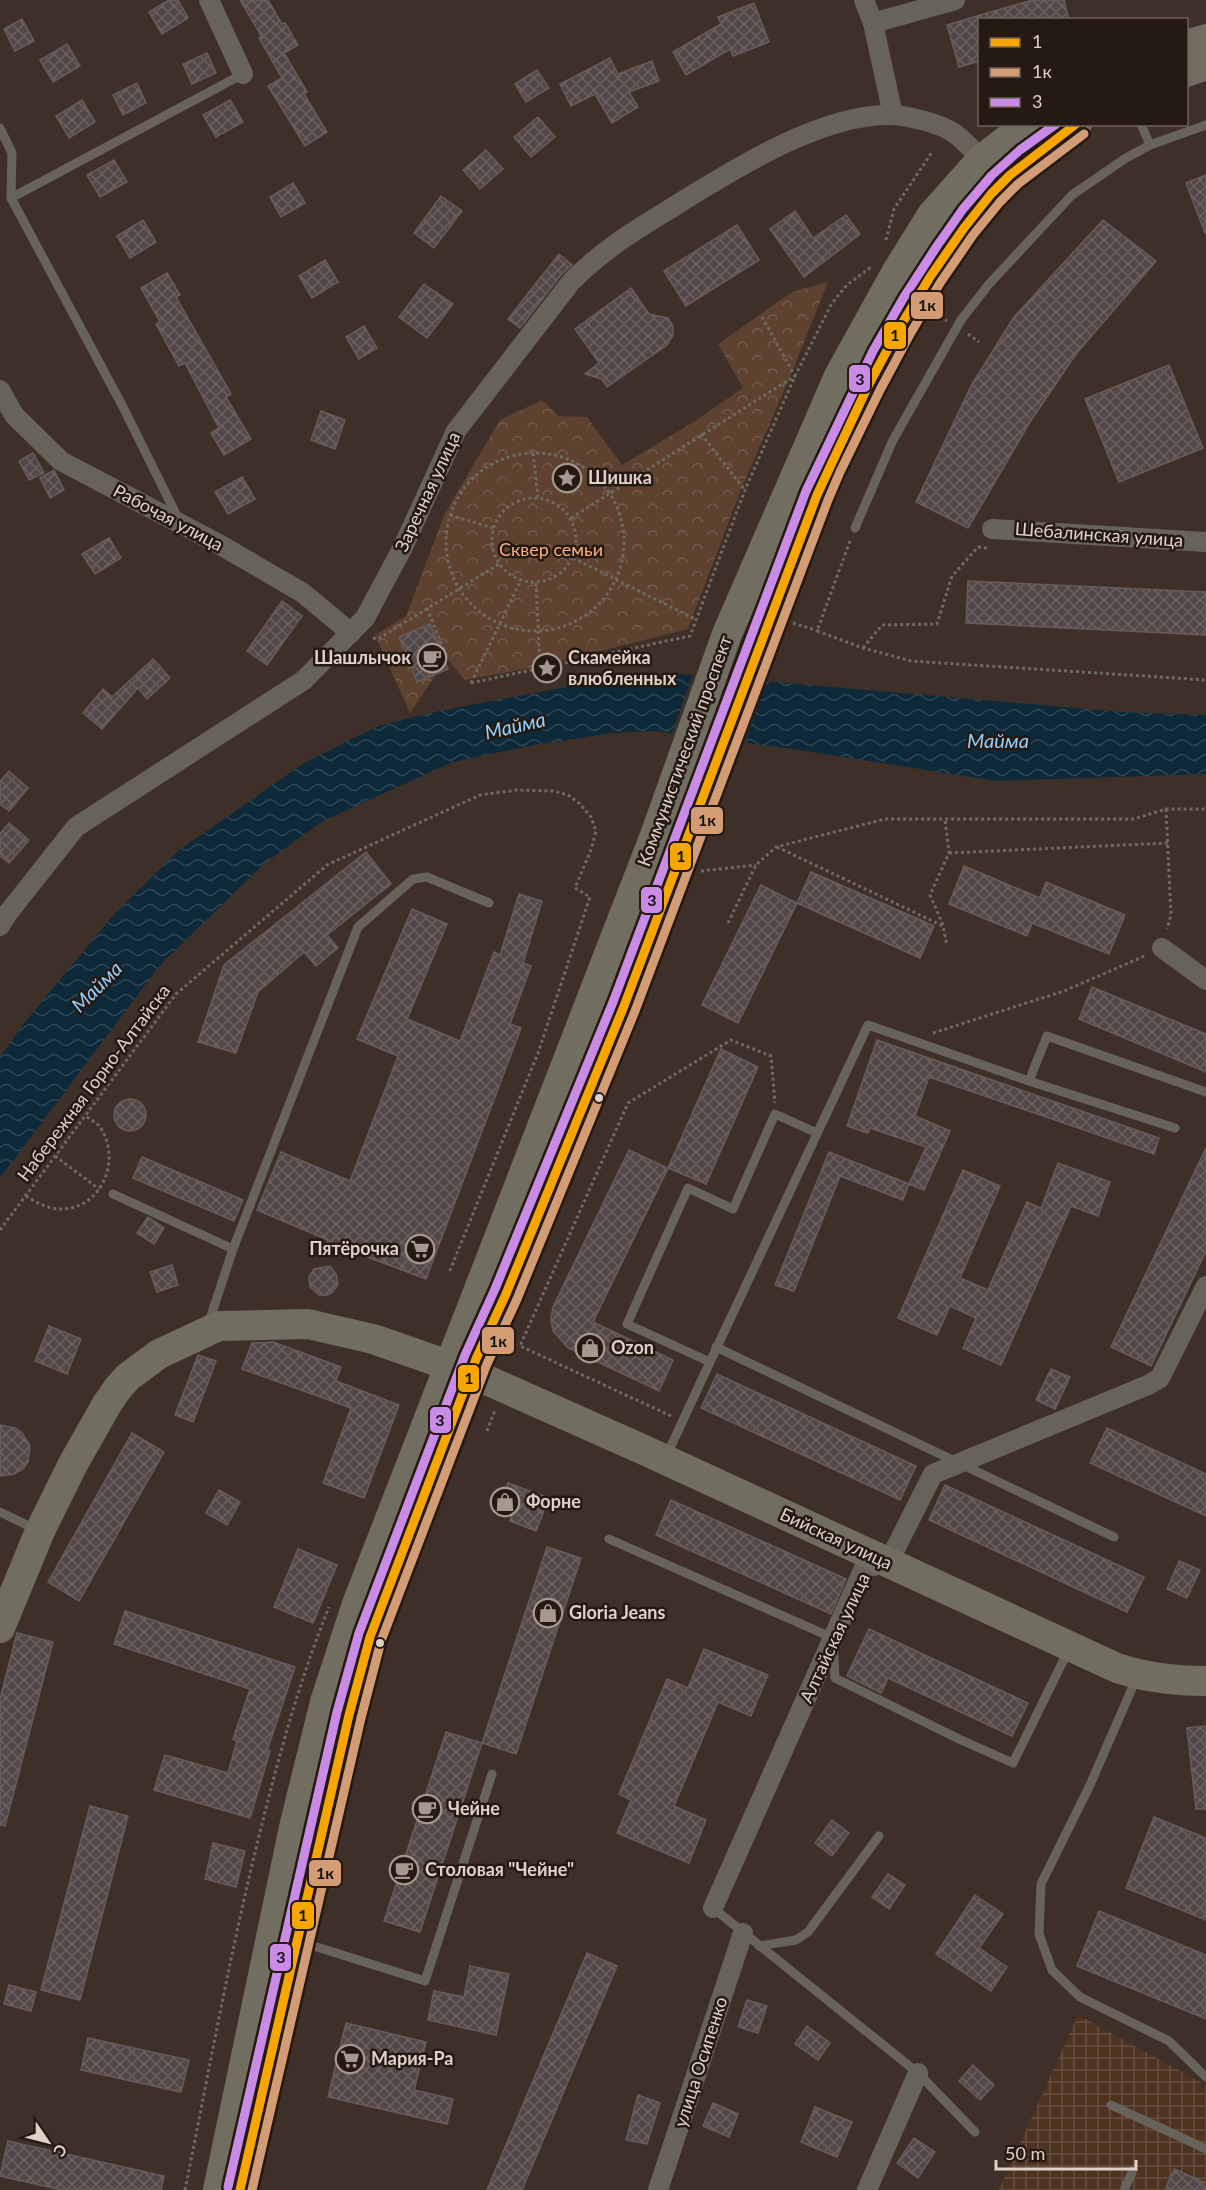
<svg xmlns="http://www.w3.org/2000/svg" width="1206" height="2190" viewBox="0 0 1206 2190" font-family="Lato,sans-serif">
  <defs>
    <pattern id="industrial-grid" width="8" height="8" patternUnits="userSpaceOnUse" patternTransform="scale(1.5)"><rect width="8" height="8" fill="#4e3321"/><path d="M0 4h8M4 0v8" fill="none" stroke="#675040"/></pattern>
    <pattern id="forest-crowns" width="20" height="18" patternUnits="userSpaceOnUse" patternTransform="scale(1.5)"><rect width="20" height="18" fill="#5e412f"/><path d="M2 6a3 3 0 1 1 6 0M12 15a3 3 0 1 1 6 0" fill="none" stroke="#755b4c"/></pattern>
    <pattern id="water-waves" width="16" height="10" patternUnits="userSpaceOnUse" patternTransform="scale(1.5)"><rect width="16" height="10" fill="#0e2939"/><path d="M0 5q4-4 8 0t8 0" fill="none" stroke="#314754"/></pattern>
    <pattern id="building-cross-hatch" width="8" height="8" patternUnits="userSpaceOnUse" patternTransform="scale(1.5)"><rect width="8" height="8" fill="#534848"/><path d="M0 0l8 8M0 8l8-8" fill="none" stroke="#6b6161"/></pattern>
  </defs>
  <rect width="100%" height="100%" fill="#3e3028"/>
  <polygon fill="url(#industrial-grid)" points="1078,2015 1206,2085 1206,2190 999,2190"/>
  <polygon fill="url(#forest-crowns)" points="828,282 790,377 742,487 688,629 541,666 464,680 447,658 410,713 375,635 406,616 445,513 500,420 542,400 559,416 587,417 622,465 692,423 743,388 718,344 792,292"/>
  <polygon fill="url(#water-waves)" points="681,674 1122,712 1206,715 1206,774 997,781 792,749 655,731 612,733 534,745 453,762 323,821 265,863 161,964 0,1178 0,1057 25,1022 115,913 178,851 304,763 378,726 439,711 594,682 641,676"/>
  <polygon fill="#3e3028" points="694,672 767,678 744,746 671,736"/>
  <g fill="url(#building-cross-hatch)" stroke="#675c5c" stroke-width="1.5">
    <polygon points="169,0 178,0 188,18 162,34 149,12"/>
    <polygon points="240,0 268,0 282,24 285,23 298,45 284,53 307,92 304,94 327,132 305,146 268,86 282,78 259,38 262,37"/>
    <polygon points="1033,0 1064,0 1069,20 981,20 980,15"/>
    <polygon points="754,3 769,42 733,56 730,49 686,75 673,52 721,24 718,17"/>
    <polygon points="980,15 980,61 959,67 947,25"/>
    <polygon points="22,19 34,41 15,51 4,29"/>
    <polygon points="67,44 80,66 53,82 40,60"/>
    <polygon points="207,53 216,73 192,84 183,64"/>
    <polygon points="610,58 618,74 652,61 659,81 629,92 638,107 612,123 595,94 571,106 560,84"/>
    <polygon points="537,70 549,88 526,102 515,84"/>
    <polygon points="137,83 146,103 123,115 113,95"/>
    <polygon points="82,100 95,122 69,138 56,116"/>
    <polygon points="230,100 243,122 216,137 203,115"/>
    <polygon points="538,117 555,137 531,157 514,137"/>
    <polygon points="486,150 503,169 480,189 463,170"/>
    <polygon points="114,160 127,182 100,197 87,175"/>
    <polygon points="1206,175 1206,233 1205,233 1186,183"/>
    <polygon points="293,183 305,203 281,217 270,197"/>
    <polygon points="441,196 462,211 434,248 414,233"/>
    <polygon points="795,211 813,238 846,215 860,234 804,277 770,229"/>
    <polygon points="143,220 156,242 130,258 117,236"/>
    <polygon points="1103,220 1156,261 1076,354 1030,422 968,528 916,502 972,384 1014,317"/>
    <polygon points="737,225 759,260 686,306 664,271"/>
    <polygon points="559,254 572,265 561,275 520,328 508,319"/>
    <polygon points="325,260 338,282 312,298 299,276"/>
    <polygon points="167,273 180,295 176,297 231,394 226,397 251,439 224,455 211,433 219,428 185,363 179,366 156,324 160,322 141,288"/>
    <polygon points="424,284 453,304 427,338 399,317"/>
    <polygon points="631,288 649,314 668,318 673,326 673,335 667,345 607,387 602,379 585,374 599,363 575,329"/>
    <polygon points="364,326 377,348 359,359 346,337"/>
    <polygon points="1169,365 1203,448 1119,482 1085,399"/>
    <polygon points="321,411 345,420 335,449 311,440"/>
    <polygon points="33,453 44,473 29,480 19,461"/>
    <polygon points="54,470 64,490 50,498 40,478"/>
    <polygon points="242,477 255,499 228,514 215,492"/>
    <polygon points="109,538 121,558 95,574 82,554"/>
    <polygon points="968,581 1206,592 1206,635 966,623"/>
    <polygon points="282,601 302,616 267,665 247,651"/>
    <polygon points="430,624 448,669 417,682 399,637"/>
    <polygon points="153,659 170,678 147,699 138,688 102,729 83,713 103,689 112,697"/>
    <polygon points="9,771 28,788 9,811 0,804 0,782"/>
    <polygon points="9,823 29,840 9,863 0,856 0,834"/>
    <polygon points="366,852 391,884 327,935 338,948 316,966 304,952 258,992 236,1053 198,1042 224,965"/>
    <polygon points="964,866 1040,898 1046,882 1125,915 1109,954 1032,923 1027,936 949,904"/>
    <polygon points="811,872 934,926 920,958 797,903"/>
    <polygon points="761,885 797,903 738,1023 702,1005"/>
    <polygon points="519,894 542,901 523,963 531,966 510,1024 521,1028 426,1279 327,1242 328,1240 257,1210 281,1152 350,1181 398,1056 357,1039 412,909 447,924 407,1019 460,1041 494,952 500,955"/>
    <polygon points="1092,987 1206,1034 1206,1072 1079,1019"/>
    <polygon points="877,1040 1159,1138 1154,1154 929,1077 915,1116 950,1131 924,1190 909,1184 926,1147 870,1128 868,1133 847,1126"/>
    <polygon points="721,1049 758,1067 706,1184 668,1168"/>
    <circle cx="130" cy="1115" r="16"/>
    <polygon points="1206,1148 1206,1251 1151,1366 1111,1347"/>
    <polygon points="629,1150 668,1168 593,1322 673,1360 659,1391 568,1348 553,1331 551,1319 553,1307"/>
    <polygon points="829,1152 909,1184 903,1200 840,1176 794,1291 775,1285"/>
    <polygon points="142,1157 243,1200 234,1221 133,1178"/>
    <polygon points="1058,1163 1110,1182 1098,1216 1071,1206 1001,1365 963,1348 976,1318 950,1306 937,1335 898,1318 963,1170 1000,1186 960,1278 988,1290 1027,1202 1041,1208"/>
    <polygon points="148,1217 164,1228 154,1244 137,1233"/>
    <polygon points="172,1265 178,1285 157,1292 150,1272"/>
    <polygon points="330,1266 336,1274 338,1284 333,1292 328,1295 319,1295 310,1287 309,1277 314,1269"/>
    <polygon points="49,1326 81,1339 67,1374 35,1361"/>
    <polygon points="273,1342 341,1367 336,1381 399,1405 364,1498 323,1483 351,1408 242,1369 252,1343"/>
    <polygon points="198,1355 216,1361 193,1422 175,1415"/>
    <polygon points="1051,1369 1070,1377 1055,1409 1036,1400"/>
    <polygon points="717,1374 916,1466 900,1500 701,1408"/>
    <polygon points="0,1425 15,1428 22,1433 30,1446 28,1462 23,1469 14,1474 0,1476"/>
    <polygon points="1107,1428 1206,1474 1206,1516 1090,1463"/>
    <polygon points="132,1433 164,1452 79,1601 48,1582"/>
    <polygon points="508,1483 549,1498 536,1531 510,1521 513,1512 499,1507"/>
    <polygon points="945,1485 1144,1577 1127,1612 929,1520"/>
    <polygon points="219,1490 240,1502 227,1525 206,1513"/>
    <polygon points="671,1500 846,1579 831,1614 656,1535"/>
    <polygon points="547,1547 581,1558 516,1754 482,1743"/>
    <polygon points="298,1549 337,1565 313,1623 274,1607"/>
    <polygon points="1179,1561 1200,1570 1187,1598 1167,1589"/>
    <polygon points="125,1611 295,1667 267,1751 270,1751 250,1818 154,1790 165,1755 228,1773 237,1741 233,1739 250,1689 114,1644"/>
    <polygon points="869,1629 1028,1703 1012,1736 888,1678 881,1693 847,1676"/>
    <polygon points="17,1633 53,1642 5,1826 0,1825 0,1699"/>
    <polygon points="704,1649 768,1675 751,1716 718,1702 674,1806 706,1820 689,1863 617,1833 631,1800 619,1794 667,1679 688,1688"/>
    <polygon points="1206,1726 1206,1809 1196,1809 1187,1728"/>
    <polygon points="446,1732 482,1743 420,1932 384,1921"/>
    <polygon points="90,1806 128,1816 80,2000 41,1990"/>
    <polygon points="1154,1817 1206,1838 1206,1920 1126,1888"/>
    <polygon points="832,1820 849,1833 832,1856 815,1843"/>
    <polygon points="213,1843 245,1851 236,1887 205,1879"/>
    <polygon points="888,1874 905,1885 889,1909 872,1897"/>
    <polygon points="975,1895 1003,1914 979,1948 1007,1967 991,1991 936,1954"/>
    <polygon points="1099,1911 1206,1955 1206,2019 1077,1966"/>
    <polygon points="587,1953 617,1966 522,2190 487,2190"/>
    <polygon points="470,1966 509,1974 496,2035 428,2020 434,1991 464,1997"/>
    <polygon points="9,1985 36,1992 31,2011 4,2004"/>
    <polygon points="747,2000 767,2006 758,2033 738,2027"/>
    <polygon points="346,2023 426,2042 414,2090 453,2099 447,2124 328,2097"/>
    <polygon points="807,2026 830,2043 818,2060 795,2044"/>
    <polygon points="88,2038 189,2060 181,2092 81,2070"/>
    <polygon points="973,2065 994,2085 980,2100 959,2081"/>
    <polygon points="638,2095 660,2103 647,2144 626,2140"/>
    <polygon points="713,2103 738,2114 729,2137 703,2126"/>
    <polygon points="815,2107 852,2122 837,2157 801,2142"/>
    <polygon points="914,2138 935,2152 918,2178 897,2163"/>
    <polygon points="8,2141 164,2176 161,2190 62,2190 0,2176"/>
    <polygon points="1174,2169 1206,2183 1206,2190 1165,2190"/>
  </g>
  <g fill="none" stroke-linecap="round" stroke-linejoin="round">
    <g stroke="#6e6962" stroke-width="3" stroke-dasharray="3 3" stroke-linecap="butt">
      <polyline points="886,240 894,209 932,152"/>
      <polyline points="935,313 947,321"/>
      <polyline points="968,334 979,342"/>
      <polyline points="701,434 745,490"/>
      <polyline points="533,453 538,498"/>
      <circle cx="535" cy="542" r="89"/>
      <circle cx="534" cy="540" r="42"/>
      <polyline points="450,515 493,528"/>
      <polyline points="571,518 795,376 761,315"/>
      <polyline points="850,541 817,631 863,648 911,661 1206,680"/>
      <polyline points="573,558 697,620"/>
      <polyline points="536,583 540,668"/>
      <polyline points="427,608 447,658"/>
      <polyline points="793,623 818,631"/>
      <polyline points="373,638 378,639 499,564"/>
      <polyline points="863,648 882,625 937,624 952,576 978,547 987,548"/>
      <polyline points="471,683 690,636 745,490 795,376 832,303 847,285 871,267"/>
      <polyline points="471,683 521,580"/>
      <polyline points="1166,809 1171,915 1167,929"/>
      <polyline points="777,847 943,926 947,946"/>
      <polyline points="949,853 1168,843"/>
      <polyline points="701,871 756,865"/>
      <polyline points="728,923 756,865 776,847 885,819 1134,819 1166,809 1206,809"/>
      <polyline points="943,925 930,895 949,853 945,819"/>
      <polyline points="933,1033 1064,991 1147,955"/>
      <polyline points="55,1156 99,1189"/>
      <path d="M26,1196C35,1202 48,1209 60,1209C102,1210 122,1159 100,1127C97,1123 90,1119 85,1116"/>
      <polyline points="0,1230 176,994 327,865 480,795 517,790 553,791 568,795 579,803 591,817 596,831 591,850 575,888 590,897 538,1053 449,1273"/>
      <polyline points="671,1416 520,1346 628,1103 731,1040 771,1056 775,1103"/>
      <polyline points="487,1431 495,1410"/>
      <path d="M185,2190C210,2066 232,1942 263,1820C281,1748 301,1676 329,1607"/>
    </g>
    <g stroke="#68635a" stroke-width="9">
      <polyline points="0,128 12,153 11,198 122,405 179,520"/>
      <polyline points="1150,145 1206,125"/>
      <polyline points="11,198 243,74"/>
      <polyline points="855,528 893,440 961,320 989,284 1072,195 1126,158 1150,145 1141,124"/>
      <polyline points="1029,1081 1175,1128"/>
      <polyline points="113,1194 233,1249"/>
      <polyline points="211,1316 233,1249 358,927 413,879 427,877 489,903"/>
      <polyline points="716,1347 1114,1537"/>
      <polyline points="710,1362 868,1025 1029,1081 1047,1036 1206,1092"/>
      <polyline points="671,1446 710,1362 627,1324 688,1188 733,1209 775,1114 817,1133"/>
      <polyline points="0,1512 27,1525"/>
      <polyline points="609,1539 833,1638 835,1678 959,1739 1013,1763 1068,1651"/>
      <polyline points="1137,1677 1090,1785 1041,1884 1039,1934 1052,1970 1080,1997 1169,2041 1206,2077"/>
      <polyline points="713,1908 918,2073 975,2132"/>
      <polyline points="301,1942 425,1981 492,1774"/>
      <polyline points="759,1946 796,1940 808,1932 879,1836"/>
      <polyline points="1111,2105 1206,2149"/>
      <polyline points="1124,2190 1133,2170"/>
    </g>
    <g stroke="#68635a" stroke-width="20">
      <polyline points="209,0 243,74"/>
      <polyline points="864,0 873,23 893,115"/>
      <polyline points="873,23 955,0"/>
      <polyline points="0,390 14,415 61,461 217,543 303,593 351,633"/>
      <polyline points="992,529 1206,542"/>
      <path d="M0,926L8,913L76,827L304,680L365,618L403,547L456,431L571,282C605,247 640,228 681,202C738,167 825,112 893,115C910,116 941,124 954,133C967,142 979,157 989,169"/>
      <polyline points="1162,948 1206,980"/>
      <polyline points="713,1908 864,1568 888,1563 933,1474 1148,1385 1160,1378 1206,1286"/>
      <polyline points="658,2190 743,1933"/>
      <polyline points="867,2190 918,2073"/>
    </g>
    <g stroke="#726d61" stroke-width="30">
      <polyline points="1186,45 1206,39"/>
      <polyline points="1186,72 1206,65"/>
      <path d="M0,1628L40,1531L73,1464L107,1404L118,1388L128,1377L159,1354L219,1326L308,1324L373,1339L471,1373L644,1450L1117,1668C1147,1678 1175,1681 1206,1681"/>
      <polyline points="218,2190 295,1823 325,1702 357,1604 654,838 727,634 839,376 896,273 932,215 981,160 1028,124"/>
      <path d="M240,2190L349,1715L370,1637L476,1359L506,1294L624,1006L817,495C850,420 886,347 930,277C952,244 974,211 1001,183C1023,161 1051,143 1077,124"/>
    </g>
    <g stroke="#241913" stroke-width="14">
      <polyline id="bus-1" points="240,2190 349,1715 370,1637 476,1359 506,1294 624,1006 817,495 830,467 869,384 898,330 930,277 964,228 991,194 1010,175 1076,124"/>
    </g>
    <g stroke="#241913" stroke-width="14">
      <polyline id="bus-2" points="252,2190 361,1718 381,1641 487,1364 517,1299 635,1011 828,500 840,472 880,390 909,336 940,283 973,235 1000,202 1018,184 1084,134"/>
    </g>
    <g stroke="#241913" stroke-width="14">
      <polyline id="bus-3" points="228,2187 337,1712 359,1633 465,1355 495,1289 613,1002 806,491 873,351 904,297 937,246 963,209 992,175 1020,150 1056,124"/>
    </g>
    <use href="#bus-1" stroke="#f7a600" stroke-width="9"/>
    <use href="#bus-2" stroke="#d39c74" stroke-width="9"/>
    <use href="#bus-3" stroke="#ca8be6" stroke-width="9"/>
  </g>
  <defs>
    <g id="sight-ring" transform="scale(1.5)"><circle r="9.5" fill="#241913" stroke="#a7988f" stroke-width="1.5"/><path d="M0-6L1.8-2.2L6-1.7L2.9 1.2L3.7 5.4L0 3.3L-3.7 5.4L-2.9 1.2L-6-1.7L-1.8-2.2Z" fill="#a7988f"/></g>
    <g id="cafe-ring" transform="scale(1.5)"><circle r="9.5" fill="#241913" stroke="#a7988f" stroke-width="1.5"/><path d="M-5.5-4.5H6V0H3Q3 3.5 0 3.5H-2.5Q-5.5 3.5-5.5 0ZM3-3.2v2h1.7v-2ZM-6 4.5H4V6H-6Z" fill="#a7988f"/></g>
    <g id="supermarket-ring" transform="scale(1.5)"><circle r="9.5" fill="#241913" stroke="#a7988f" stroke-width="1.5"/><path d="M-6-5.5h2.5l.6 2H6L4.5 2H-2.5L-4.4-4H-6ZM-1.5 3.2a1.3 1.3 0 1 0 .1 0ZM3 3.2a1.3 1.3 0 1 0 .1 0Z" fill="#a7988f"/></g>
    <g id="shop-ring" transform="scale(1.5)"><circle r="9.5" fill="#241913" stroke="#a7988f" stroke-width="1.5"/><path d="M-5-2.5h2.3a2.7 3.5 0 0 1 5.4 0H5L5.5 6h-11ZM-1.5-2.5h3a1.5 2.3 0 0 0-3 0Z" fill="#a7988f"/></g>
  </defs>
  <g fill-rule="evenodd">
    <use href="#sight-ring" x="567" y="478"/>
    <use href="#cafe-ring" x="432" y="658"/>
    <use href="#sight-ring" x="547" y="668"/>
    <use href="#supermarket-ring" x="420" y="1249"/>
    <use href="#shop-ring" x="590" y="1348"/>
    <use href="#shop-ring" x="505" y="1502"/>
    <use href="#shop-ring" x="548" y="1613"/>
    <use href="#cafe-ring" x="427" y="1809"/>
    <use href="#cafe-ring" x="404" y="1870"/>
    <use href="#supermarket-ring" x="350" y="2059"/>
  </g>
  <g fill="#e0d0c7" stroke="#241913" stroke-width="2">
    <circle cx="599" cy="1098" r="5"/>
    <circle cx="380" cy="1643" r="5"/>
  </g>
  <g text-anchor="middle" stroke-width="5" stroke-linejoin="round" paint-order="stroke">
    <g font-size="18" font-weight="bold" fill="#e0d0c7" stroke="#241913" text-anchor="start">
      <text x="588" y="484">Шишка</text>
      <text x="411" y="664" text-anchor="end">Шашлычок</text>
      <text x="568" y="664">Скамейка<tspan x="568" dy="21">влюбленных</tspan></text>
      <text x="399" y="1255" text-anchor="end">Пятёрочка</text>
      <text x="611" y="1354">Ozon</text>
      <text x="526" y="1508">Форне</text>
      <text x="569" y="1619">Gloria Jeans</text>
      <text x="448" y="1815">Чейне</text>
      <text x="425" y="1876">Столовая "Чейне"</text>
      <text x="371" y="2065">Мария-Ра</text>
    </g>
    <g font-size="18" fill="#e0d0c7" stroke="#241913">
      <text transform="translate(428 492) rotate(-65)" y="6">Заречная улица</text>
      <text transform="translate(168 518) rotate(28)" y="6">Рабочая улица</text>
      <text transform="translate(1099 535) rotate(4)" y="6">Шебалинская улица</text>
      <text transform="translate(685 751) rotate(-70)" y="6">Коммунистический проспект</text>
      <text transform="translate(94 1083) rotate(-53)" y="6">Набережная Горно-Алтайска</text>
      <text transform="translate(836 1539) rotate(25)" y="6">Бийская улица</text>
      <text transform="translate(835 1638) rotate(-65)" y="6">Алтайская улица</text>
      <text transform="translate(701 2062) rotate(-72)" y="6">улица Осипенко</text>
    </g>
    <g font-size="18" fill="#feae7d" stroke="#241913">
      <text x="551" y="556">Сквер семьи</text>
    </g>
    <g font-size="20" font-style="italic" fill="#92d1ff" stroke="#241913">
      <text transform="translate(515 726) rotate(-13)" y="7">Майма</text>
      <text x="998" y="748">Майма</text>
      <text transform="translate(97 987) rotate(-45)" y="7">Майма</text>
    </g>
  </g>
  <g stroke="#241913" stroke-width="2">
    <rect x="910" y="291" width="34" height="29" rx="6" fill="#d39c74"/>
    <rect x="883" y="321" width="24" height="29" rx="6" fill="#f7a600"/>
    <rect x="848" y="364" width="23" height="29" rx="6" fill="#ca8be6"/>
    <rect x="690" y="806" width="34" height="29" rx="6" fill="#d39c74"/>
    <rect x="669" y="842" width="23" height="29" rx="6" fill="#f7a600"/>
    <rect x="640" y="886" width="23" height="28" rx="6" fill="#ca8be6"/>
    <rect x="481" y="1326" width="34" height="29" rx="6" fill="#d39c74"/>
    <rect x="457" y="1364" width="23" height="29" rx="6" fill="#f7a600"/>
    <rect x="429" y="1406" width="23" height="28" rx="6" fill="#ca8be6"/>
    <rect x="308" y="1859" width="34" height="28" rx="6" fill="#d39c74"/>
    <rect x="291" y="1901" width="24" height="29" rx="6" fill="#f7a600"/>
    <rect x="269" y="1943" width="23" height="29" rx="6" fill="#ca8be6"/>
  </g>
  <g font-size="16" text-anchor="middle" font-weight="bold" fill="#111">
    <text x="927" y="311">1к</text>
    <text x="895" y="341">1</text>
    <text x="860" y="385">3</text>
    <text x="707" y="826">1к</text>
    <text x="681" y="862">1</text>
    <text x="652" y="906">3</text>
    <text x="498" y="1347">1к</text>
    <text x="469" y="1384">1</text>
    <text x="440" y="1426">3</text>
    <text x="325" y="1879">1к</text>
    <text x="303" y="1921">1</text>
    <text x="281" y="1963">3</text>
  </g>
  <rect x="978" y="18" width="210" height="108" fill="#241913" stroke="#6f625b" stroke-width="1.5"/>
  <rect x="990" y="38" width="30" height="9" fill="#f7a600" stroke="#6f625b" stroke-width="1.5"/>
  <text x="1032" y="48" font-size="18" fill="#e0d0c7">1</text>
  <rect x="990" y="68" width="30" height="9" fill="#d39c74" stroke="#6f625b" stroke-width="1.5"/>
  <text x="1032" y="78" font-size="18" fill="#e0d0c7">1к</text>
  <rect x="990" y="98" width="30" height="9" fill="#ca8be6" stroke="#6f625b" stroke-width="1.5"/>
  <text x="1032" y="108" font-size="18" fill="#e0d0c7">3</text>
  <g transform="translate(48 2142) rotate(125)" stroke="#241913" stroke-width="4.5" paint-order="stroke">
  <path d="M0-4.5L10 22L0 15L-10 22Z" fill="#e0d0c7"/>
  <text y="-9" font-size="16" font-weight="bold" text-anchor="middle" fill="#e0d0c7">С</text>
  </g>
  <path d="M996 2160v9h140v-9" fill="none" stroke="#e0d0c7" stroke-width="3"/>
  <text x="1005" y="2160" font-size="18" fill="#e0d0c7" stroke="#241913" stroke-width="4.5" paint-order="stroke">50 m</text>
</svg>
